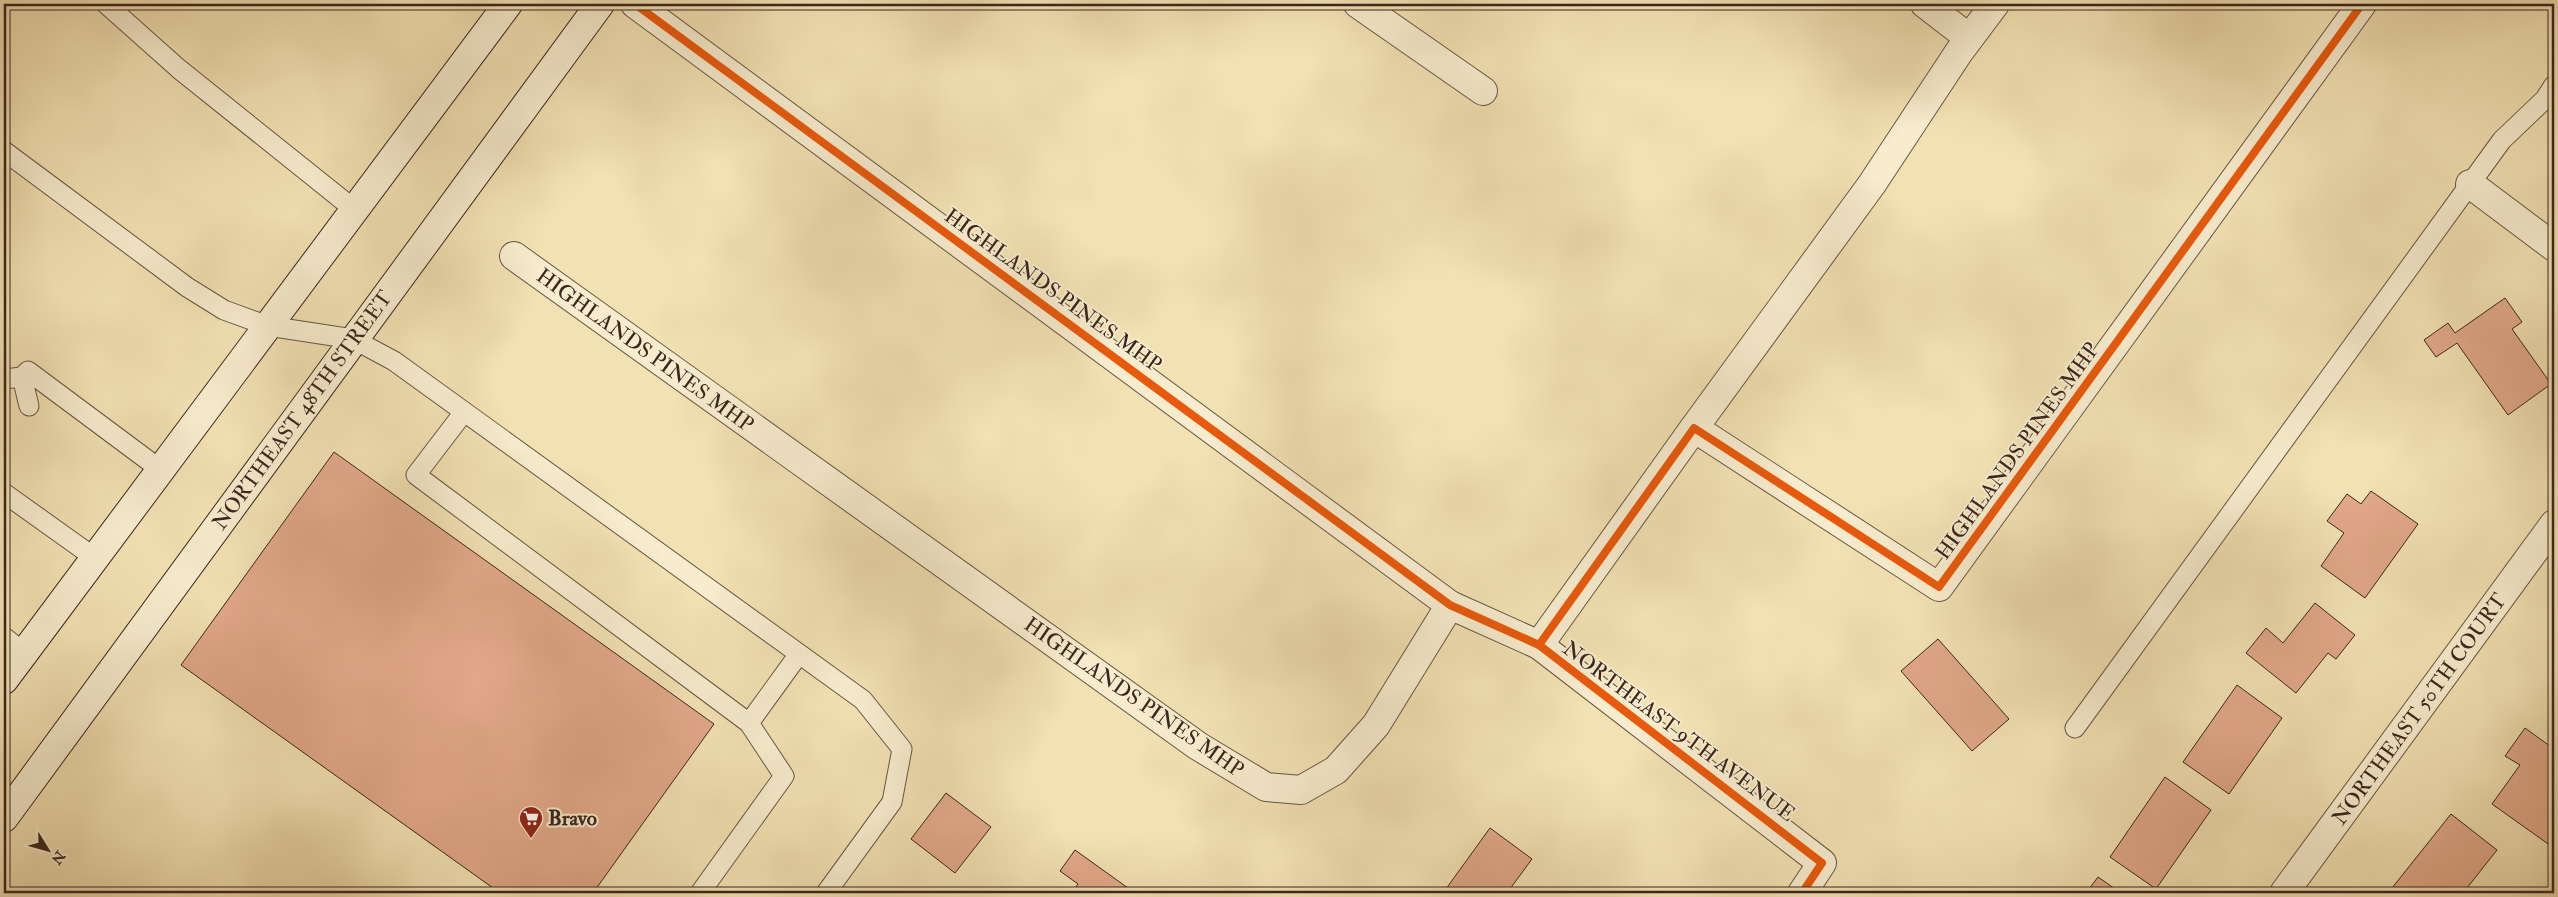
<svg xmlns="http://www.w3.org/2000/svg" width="2558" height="897" viewBox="0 0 2558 897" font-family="'IM FELL Double Pica',serif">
  <rect width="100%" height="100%" fill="#f2e1b3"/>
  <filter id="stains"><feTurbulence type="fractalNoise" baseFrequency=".004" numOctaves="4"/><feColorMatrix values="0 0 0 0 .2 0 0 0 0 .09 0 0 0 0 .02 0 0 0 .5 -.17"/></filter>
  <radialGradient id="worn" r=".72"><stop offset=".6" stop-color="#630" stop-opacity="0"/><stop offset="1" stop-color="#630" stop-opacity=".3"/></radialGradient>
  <g fill="#e1a889" stroke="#3a261e">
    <polygon points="2505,298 2522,322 2512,329 2551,384 2508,415 2457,343 2436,357 2424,340 2448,323 2455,333"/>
    <polygon points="334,452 714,724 593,893 500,893 181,665"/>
    <polygon points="2371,491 2418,524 2365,598 2321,566 2344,533 2327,521 2347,494 2361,504"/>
    <polygon points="2315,603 2355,635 2336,659 2328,653 2296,693 2246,653 2266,628 2283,643"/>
    <polygon points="1938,639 2009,719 1972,751 1901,671"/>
    <polygon points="2237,685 2282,718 2229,794 2183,762"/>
    <polygon points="2525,728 2554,749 2554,841 2551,846 2492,804 2520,765 2505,756"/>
    <polygon points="2165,777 2211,810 2156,889 2110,857"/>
    <polygon points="946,793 991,827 955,873 911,839"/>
    <polygon points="2451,814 2497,850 2463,893 2399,893 2392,888"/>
    <polygon points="1490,828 1532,859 1507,893 1443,893"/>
    <polygon points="1075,850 1135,893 1071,893 1078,884 1060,871"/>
    <polygon points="2098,877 2121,893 2086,893"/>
  </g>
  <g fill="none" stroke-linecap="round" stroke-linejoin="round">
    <g stroke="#685543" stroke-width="21">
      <g id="service">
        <polyline points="106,4 179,69 355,210"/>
        <polyline points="4,151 187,287 224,310 268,326 353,339 394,361 863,700 902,749 892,802 826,893"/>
        <polyline points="22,377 29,406"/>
        <polyline points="4,379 22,377 28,371 161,470"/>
        <polyline points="464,412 416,475 749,723 799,654"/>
        <polyline points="4,493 95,558"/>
        <polyline points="4,637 24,653"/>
        <polyline points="2075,728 2502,140 2545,99 2554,85"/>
        <polyline points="700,893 784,776 749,723"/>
      </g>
    </g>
    <g stroke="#685543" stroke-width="30">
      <g id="minor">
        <polyline points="635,4 1450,605 1539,645 1822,863 1802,893"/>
        <polyline points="1358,4 1483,91"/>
        <polyline points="1925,4 1969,38"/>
        <polyline points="2470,184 2554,247"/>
        <polyline points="514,256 1198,746 1266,787 1301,790 1336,770 1376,725 1450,605"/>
        <polyline points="1694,428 1872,184 1959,52 1995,4"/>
        <polyline points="1539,645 1694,428 1939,587 2362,4"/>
        <polyline points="2284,893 2554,524"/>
      </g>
    </g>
    <g stroke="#3a261e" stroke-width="30">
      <g id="secondary">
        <polyline points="4,680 508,4"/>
        <polyline points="4,818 600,4"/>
      </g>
    </g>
    <use href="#service" stroke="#f7ecce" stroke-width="19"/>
    <use href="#minor" stroke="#f7ecce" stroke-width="28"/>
    <use href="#secondary" stroke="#f7ecce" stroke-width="28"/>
    <g stroke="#f7ecce" stroke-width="11">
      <g id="cycleway">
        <polyline points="635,4 1450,605 1539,645 1822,863 1802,893"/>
        <polyline points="1539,645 1694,428 1939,587 2362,4"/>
      </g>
    </g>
    <use href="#cycleway" stroke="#e8590c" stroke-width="8"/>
  </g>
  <defs>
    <g id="supermarket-pin" transform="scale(1.25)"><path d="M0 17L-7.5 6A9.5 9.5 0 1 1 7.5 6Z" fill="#8f2418" stroke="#f7ecce"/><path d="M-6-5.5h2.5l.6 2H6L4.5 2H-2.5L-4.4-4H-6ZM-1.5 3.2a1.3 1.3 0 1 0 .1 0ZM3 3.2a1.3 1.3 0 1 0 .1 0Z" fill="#fff"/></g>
  </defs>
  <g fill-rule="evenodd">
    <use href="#supermarket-pin" x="531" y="818"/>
  </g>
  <g text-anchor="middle" stroke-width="4" stroke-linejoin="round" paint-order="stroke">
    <g font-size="21" fill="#3a261e" stroke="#f7ecce">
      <text transform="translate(1053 290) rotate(36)" y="7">HIGHLANDS PINES MHP</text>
      <text transform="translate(645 350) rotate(36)" y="7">HIGHLANDS PINES MHP</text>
      <text transform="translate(302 410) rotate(-54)" y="7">NORTHEAST 48TH STREET</text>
      <text transform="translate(2017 451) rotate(-54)" y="7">HIGHLANDS PINES MHP</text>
      <text transform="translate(1134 697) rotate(35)" y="7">HIGHLANDS PINES MHP</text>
      <text transform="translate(2419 709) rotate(-54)" y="7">NORTHEAST 50TH COURT</text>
      <text transform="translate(1679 731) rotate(37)" y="7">NORTHEAST 9TH AVENUE</text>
    </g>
    <g font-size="21" font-weight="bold" fill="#3a261e" stroke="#f7ecce" text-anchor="start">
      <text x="548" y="825">Bravo</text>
    </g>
  </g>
  <rect width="2558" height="897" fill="none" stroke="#f2e1b3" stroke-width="20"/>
  <rect x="5" y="5" width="2548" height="887" fill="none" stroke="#3a261e" stroke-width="2.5"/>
  <rect x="10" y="10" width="2538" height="877" fill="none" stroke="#3a261e"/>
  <g transform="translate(48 850) rotate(127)" stroke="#f7ecce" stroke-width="4" paint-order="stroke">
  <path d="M0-4L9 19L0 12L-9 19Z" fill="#3a261e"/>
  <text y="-8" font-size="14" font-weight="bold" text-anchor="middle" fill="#3a261e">N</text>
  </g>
  <rect width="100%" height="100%" filter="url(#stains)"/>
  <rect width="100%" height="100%" fill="url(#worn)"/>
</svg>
